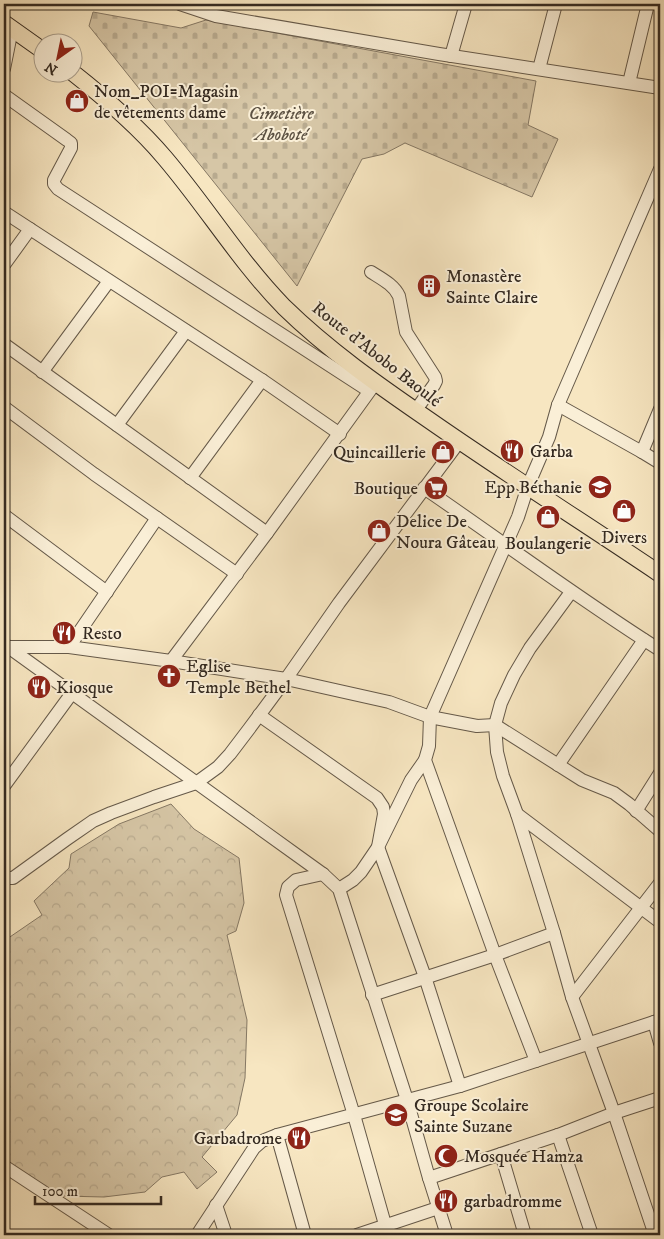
<svg xmlns="http://www.w3.org/2000/svg" width="664" height="1239" viewBox="0 0 664 1239" font-family="'IM FELL DW Pica',serif">
  <defs>
    <pattern id="forest-crowns" width="20" height="18" patternUnits="userSpaceOnUse" patternTransform="scale(1.25)"><rect width="20" height="18" fill="#d6c6a6"/><path d="M2 6a3 3 0 1 1 6 0M12 15a3 3 0 1 1 6 0" fill="none" stroke="#b8aa8f"/></pattern>
    <pattern id="cemetery-stones" width="16" height="16" patternUnits="userSpaceOnUse" patternTransform="scale(1.25)"><rect width="16" height="16" fill="#d6c6a6"/><path d="M2 7V4a2 2 0 0 1 4 0v3zM10 15v-3a2 2 0 0 1 4 0v3z" fill="#b8aa8f"/></pattern>
  </defs>
  <rect width="100%" height="100%" fill="#f7e6c1"/>
  <filter id="stains"><feTurbulence type="fractalNoise" baseFrequency=".004" numOctaves="4"/><feColorMatrix values="0 0 0 0 .2 0 0 0 0 .09 0 0 0 0 .02 0 0 0 .5 -.17"/></filter>
  <radialGradient id="worn" r=".72"><stop offset=".6" stop-color="#630" stop-opacity="0"/><stop offset="1" stop-color="#630" stop-opacity=".3"/></radialGradient>
  <polygon fill="url(#forest-crowns)" stroke="#857864" points="171,804 194,829 239,858 244,903 236,931 227,935 247,1020 245,1078 237,1115 202,1157 217,1172 197,1189 184,1172 162,1177 145,1192 104,1197 62,1196 8,1174 4,1170 4,941 42,915 34,901 69,868 71,854 119,824"/>
  <polygon fill="url(#cemetery-stones)" stroke="#857864" points="93,12 181,28 206,20 536,81 528,125 558,139 532,197 405,143 384,154 362,159 297,286 89,26"/>
  <g fill="none" stroke-linecap="round" stroke-linejoin="round">
    <g stroke="#655949" stroke-width="14">
      <g id="minor">
        <polyline points="180,4 216,16 439,54 660,88"/>
        <polyline points="451,56 466,4"/>
        <polyline points="4,69 12,29"/>
        <polyline points="539,69 556,4"/>
        <polyline points="629,83 648,4"/>
        <polyline points="4,95 67,140 71,143 71,148 54,180 54,184 58,189 369,391"/>
        <polyline points="4,212 262,380 340,434"/>
        <polyline points="4,265 30,229"/>
        <path d="M371,272C382,279 394,285 399,296L406,332L435,377L436,381L434,385L415,411"/>
        <polyline points="4,344 267,533"/>
        <polyline points="42,372 109,281"/>
        <polyline points="558,405 642,452 660,463"/>
        <polyline points="4,407 94,474 237,574"/>
        <polyline points="117,425 186,331"/>
        <polyline points="642,452 660,409"/>
        <polyline points="190,478 262,380"/>
        <path d="M424,488C503,542 579,599 660,650"/>
        <polyline points="4,515 107,592"/>
        <polyline points="571,592 530,648 514,675 501,703 495,725 497,752 503,776 517,814 554,933 572,997 614,1113 655,1235"/>
        <polyline points="4,644 298,856 323,874 339,889 407,1100 429,1178 447,1235"/>
        <polyline points="69,647 157,518"/>
        <polyline points="7,649 8,647 69,647 171,661 286,679 389,702 430,717 477,726 495,725 582,780 614,793 629,804 660,831"/>
        <polyline points="171,661 267,533 374,385"/>
        <polyline points="259,715 377,798 383,807 384,814 378,847 425,977 460,1086"/>
        <polyline points="558,765 644,640"/>
        <polyline points="4,786 72,693"/>
        <polyline points="636,811 660,773"/>
        <polyline points="517,814 660,922"/>
        <polyline points="323,874 296,880 288,887 286,895 354,1115 388,1235"/>
        <polyline points="4,876 8,878 13,878 67,839 93,821 111,813 154,797 196,783 218,767 230,754 249,729 286,679 339,603 459,442"/>
        <polyline points="339,889 353,880 361,872 378,847 411,780 425,760"/>
        <polyline points="372,995 495,955 554,933"/>
        <polyline points="572,997 660,883"/>
        <polyline points="654,1022 660,1043"/>
        <polyline points="536,1061 495,955 425,760 429,746 430,717 518,517 528,486 549,437 558,405 660,169"/>
        <polyline points="277,1135 305,1235"/>
        <polyline points="558,1135 592,1235"/>
        <polyline points="501,1154 525,1235"/>
        <polyline points="4,1166 109,1235"/>
        <polyline points="429,1178 558,1135 614,1113 660,1098"/>
        <polyline points="216,1205 226,1235"/>
        <polyline points="197,1235 254,1148 262,1141 277,1135 460,1086 660,1020"/>
        <polyline points="357,1235 438,1208"/>
      </g>
    </g>
    <g stroke="#342a21" stroke-width="18">
      <g id="major">
        <polyline points="4,23 42,50"/>
        <path d="M72,72C105,98 137,125 164,157C206,206 239,261 284,307C328,350 378,385 429,420C505,473 583,522 660,574"/>
      </g>
    </g>
    <use href="#minor" stroke="#faefd7" stroke-width="12"/>
    <use href="#major" stroke="#f7e6c1" stroke-width="16"/>
  </g>
  <defs>
    <g id="shop-disc" transform="scale(1.25)"><circle r="9.5" fill="#8f2418" stroke="#faefd7"/><path d="M-5-2.5h2.3a2.7 3.5 0 0 1 5.4 0H5L5.5 6h-11ZM-1.5-2.5h3a1.5 2.3 0 0 0-3 0Z" fill="#fff"/></g>
    <g id="building-disc" transform="scale(1.25)"><circle r="9.5" fill="#8f2418" stroke="#faefd7"/><path d="M-4-6H4V6H1V3H-1V6H-4ZM-2.5-4.3h1.7v1.8h-1.7ZM.8-4.3h1.7v1.8H.8ZM-2.5-1h1.7V.8h-1.7ZM.8-1h1.7V.8H.8Z" fill="#fff"/></g>
    <g id="restaurant-disc" transform="scale(1.25)"><circle r="9.5" fill="#8f2418" stroke="#faefd7"/><path d="M-5-6h1v4h1v-4h1v4h1v-4h1v5L-1.5 .5V6h-2V.5L-5-1ZM5-6V6H3V1.5H1.5Q1.5-4 5-6Z" fill="#fff"/></g>
    <g id="school-disc" transform="scale(1.25)"><circle r="9.5" fill="#8f2418" stroke="#faefd7"/><path d="M0-5L7-2L0 1L-7-2ZM-4 1L0 2.5L4 1V4Q0 6-4 4Z" fill="#fff"/></g>
    <g id="supermarket-disc" transform="scale(1.25)"><circle r="9.5" fill="#8f2418" stroke="#faefd7"/><path d="M-6-5.5h2.5l.6 2H6L4.5 2H-2.5L-4.4-4H-6ZM-1.5 3.2a1.3 1.3 0 1 0 .1 0ZM3 3.2a1.3 1.3 0 1 0 .1 0Z" fill="#fff"/></g>
    <g id="church-disc" transform="scale(1.25)"><circle r="9.5" fill="#8f2418" stroke="#faefd7"/><path d="M-1.2-6h2.4v3.5h3.3v2.4h-3.3V6h-2.4V-.1h-3.3v-2.4h3.3Z" fill="#fff"/></g>
    <g id="mosque-disc" transform="scale(1.25)"><circle r="9.5" fill="#8f2418" stroke="#faefd7"/><path d="M3.5-4.9A6 6 0 1 0 3.5 4.9A5 5 0 1 1 3.5-4.9Z" fill="#fff"/></g>
  </defs>
  <g fill-rule="evenodd">
    <use href="#shop-disc" x="77" y="101"/>
    <use href="#building-disc" x="429" y="286"/>
    <use href="#restaurant-disc" x="512" y="451"/>
    <use href="#shop-disc" x="443" y="452"/>
    <use href="#school-disc" x="600" y="487"/>
    <use href="#supermarket-disc" x="436" y="488"/>
    <use href="#shop-disc" x="624" y="511"/>
    <use href="#shop-disc" x="548" y="517"/>
    <use href="#shop-disc" x="379" y="531"/>
    <use href="#restaurant-disc" x="64" y="633"/>
    <use href="#church-disc" x="169" y="676"/>
    <use href="#restaurant-disc" x="39" y="687"/>
    <use href="#school-disc" x="396" y="1115"/>
    <use href="#restaurant-disc" x="299" y="1138"/>
    <use href="#mosque-disc" x="446" y="1156"/>
    <use href="#restaurant-disc" x="446" y="1201"/>
  </g>
  <g text-anchor="middle" stroke-width="4" stroke-linejoin="round" paint-order="stroke">
    <g font-size="18" fill="#342a21" stroke="#faefd7" text-anchor="start">
      <text x="94" y="97">Nom_POI=Magasin<tspan x="94" dy="21">de vêtements dame</tspan></text>
      <text x="446" y="282">Monastère<tspan x="446" dy="21">Sainte Claire</tspan></text>
      <text x="530" y="457">Garba</text>
      <text x="426" y="458" text-anchor="end">Quincaillerie</text>
      <text x="582" y="493" text-anchor="end">Epp Béthanie</text>
      <text x="418" y="494" text-anchor="end">Boutique</text>
      <text x="396" y="527">Delice De<tspan x="396" dy="21">Noura Gâteau</tspan></text>
      <text x="624" y="543" text-anchor="middle">Divers</text>
      <text x="548" y="549" text-anchor="middle">Boulangerie</text>
      <text x="82" y="639">Resto</text>
      <text x="186" y="672">Eglise<tspan x="186" dy="21">Temple Bethel</tspan></text>
      <text x="56" y="693">Kiosque</text>
      <text x="414" y="1111">Groupe Scolaire<tspan x="414" dy="21">Sainte Suzane</tspan></text>
      <text x="282" y="1144" text-anchor="end">Garbadrome</text>
      <text x="464" y="1162">Mosquée Hamza</text>
      <text x="464" y="1207">garbadromme</text>
    </g>
    <g font-size="18" font-style="italic" fill="#5c5142" stroke="#faefd7">
      <text x="281" y="119">Cimetière<tspan x="281" dy="21">Aboboté</tspan></text>
    </g>
    <g font-size="18" fill="#342a21" stroke="#faefd7">
      <text transform="translate(377 354) rotate(38)" y="6">Route d'Abobo Baoulé</text>
    </g>
  </g>
  <rect width="664" height="1239" fill="none" stroke="#f7e6c1" stroke-width="20"/>
  <rect x="5" y="5" width="654" height="1229" fill="none" stroke="#342a21" stroke-width="2.5"/>
  <rect x="10" y="10" width="644" height="1219" fill="none" stroke="#342a21"/>
  <g transform="translate(58 58) rotate(213)"><circle r="24" fill="#faefd7" stroke="#aba08e"/>
  <path d="M0-4L9 19L0 12L-9 19Z" fill="#8f2418"/>
  <text y="-8" font-size="14" font-weight="bold" text-anchor="middle" fill="#342a21">N</text>
  </g>
  <path d="M35 1196v8h126v-8" fill="none" stroke="#342a21" stroke-width="2.5"/>
  <text x="42" y="1196" font-size="15" fill="#342a21" stroke="#faefd7" stroke-width="4" paint-order="stroke">100 m</text>
  <rect width="100%" height="100%" filter="url(#stains)"/>
  <rect width="100%" height="100%" fill="url(#worn)"/>
</svg>
